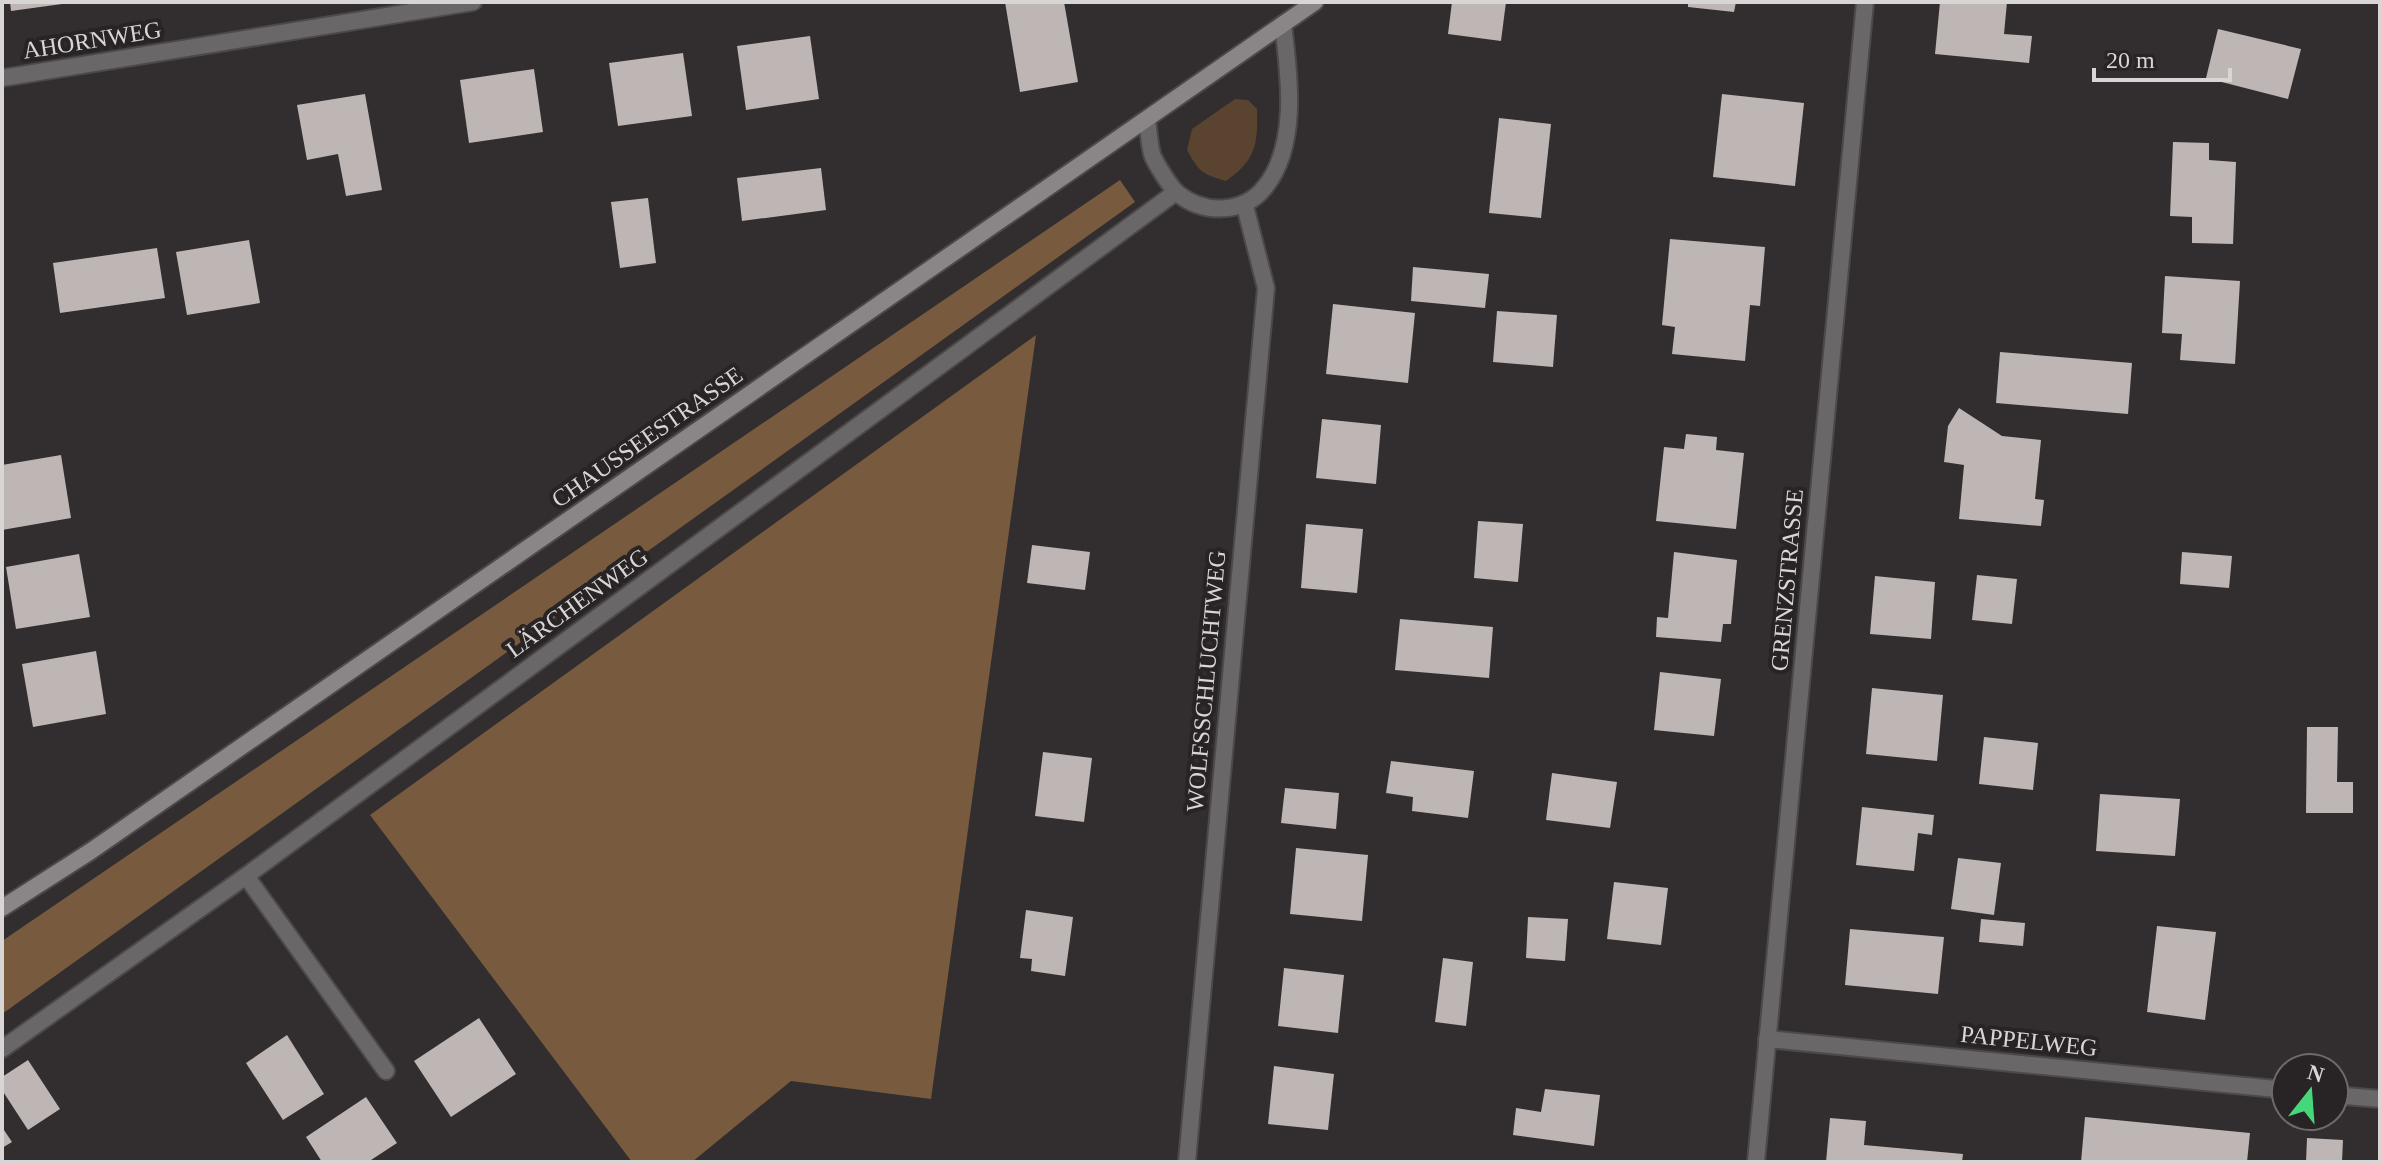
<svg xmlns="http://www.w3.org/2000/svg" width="2382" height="1164" viewBox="0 0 2382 1164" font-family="'Times New Roman',serif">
  <rect width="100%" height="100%" fill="#322d2e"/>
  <path fill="#5a442f" d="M1235,99L1248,100L1257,109C1258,144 1256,160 1226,181C1202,174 1199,172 1187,150L1192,129Z"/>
  <g fill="#785b3f">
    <polygon points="1120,180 1135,202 2,1014 2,941"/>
    <polygon points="1036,335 931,1099 791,1081 692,1162 632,1162 370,815"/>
  </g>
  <g fill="#bdb6b5">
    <polygon points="10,2 62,2 62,4 11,11"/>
    <polygon points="1005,2 1064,2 1078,82 1020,92"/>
    <polygon points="1452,2 1506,2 1501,41 1448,34"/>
    <polygon points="1688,2 1736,2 1734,12 1688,7"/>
    <polygon points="1940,2 2007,2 2004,34 2032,36 2029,63 1935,54"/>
    <polygon points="2218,29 2301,49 2288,99 2206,78"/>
    <polygon points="810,36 819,99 746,110 737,46"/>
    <polygon points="683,53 692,116 618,126 609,63"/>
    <polygon points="534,69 543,132 469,143 460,80"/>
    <polygon points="365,94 382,190 346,196 338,154 307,160 297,105"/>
    <polygon points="1722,94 1804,103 1795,186 1713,177"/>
    <polygon points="1499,118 1551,124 1541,218 1489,213"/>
    <polygon points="2173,142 2209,143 2209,160 2236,162 2233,244 2192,243 2192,217 2170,216"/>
    <polygon points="821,168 826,210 742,221 737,178"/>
    <polygon points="648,198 656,263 620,268 611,202"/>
    <polygon points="1670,239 1765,247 1760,306 1750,305 1745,361 1672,354 1675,327 1662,325"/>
    <polygon points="249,240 260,303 187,315 176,252"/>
    <polygon points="157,248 165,298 60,313 53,263"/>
    <polygon points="1413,267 1489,274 1485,308 1411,301"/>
    <polygon points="2165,276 2240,281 2235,364 2180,360 2182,334 2162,333"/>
    <polygon points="1333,304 1415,313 1408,383 1326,374"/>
    <polygon points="1497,311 1557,315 1553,367 1493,362"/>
    <polygon points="2000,352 2132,363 2128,414 1996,403"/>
    <polygon points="1959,408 2002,436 2041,440 2035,499 2044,500 2041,526 1959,519 1964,465 1944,462 1948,426"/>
    <polygon points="1322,419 1381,425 1376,484 1316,478"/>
    <polygon points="1686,434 1717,437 1716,450 1744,453 1736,529 1656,521 1664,447 1684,449"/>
    <polygon points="61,455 71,518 2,530 2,465"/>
    <polygon points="1478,521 1523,524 1518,582 1474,578"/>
    <polygon points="1306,524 1363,529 1357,593 1301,588"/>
    <polygon points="1032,545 1090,552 1085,590 1027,583"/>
    <polygon points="1674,552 1737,560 1731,624 1723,624 1721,642 1656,637 1657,617 1668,618"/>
    <polygon points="2182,552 2232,556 2229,588 2180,584"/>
    <polygon points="79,554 90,617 16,629 6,567"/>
    <polygon points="1977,575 2017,579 2012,624 1972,620"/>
    <polygon points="1875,576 1935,582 1931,639 1870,634"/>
    <polygon points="1400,619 1493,627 1489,678 1395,670"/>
    <polygon points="96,651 106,714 33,727 22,664"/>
    <polygon points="1660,672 1721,679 1714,736 1654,730"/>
    <polygon points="1872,688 1943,695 1937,761 1866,754"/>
    <polygon points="2307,727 2338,727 2337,782 2353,782 2353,813 2306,813"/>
    <polygon points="1984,737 2038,743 2033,790 1979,784"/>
    <polygon points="1043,752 1092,758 1084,822 1035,816"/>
    <polygon points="1391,761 1474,771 1468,818 1412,811 1413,797 1386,793"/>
    <polygon points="1552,773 1617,782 1610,828 1546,820"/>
    <polygon points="1285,788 1339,793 1336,829 1281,823"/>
    <polygon points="2100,794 2180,799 2175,856 2096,851"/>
    <polygon points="1862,807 1934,815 1932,835 1918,833 1914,871 1856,865"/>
    <polygon points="1296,848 1368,855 1362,921 1290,914"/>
    <polygon points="1958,858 2001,863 1994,915 1951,909"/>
    <polygon points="1614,882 1668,888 1661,945 1607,939"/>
    <polygon points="1026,910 1073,917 1065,976 1031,971 1032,959 1020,958"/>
    <polygon points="1528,917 1568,919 1565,961 1526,958"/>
    <polygon points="1981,919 2025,923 2023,946 1979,942"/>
    <polygon points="2157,926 2216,932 2205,1020 2147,1012"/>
    <polygon points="1850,929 1944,937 1938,994 1845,985"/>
    <polygon points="1443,958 1473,962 1466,1026 1435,1022"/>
    <polygon points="1284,968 1344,975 1338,1033 1278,1026"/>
    <polygon points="479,1018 516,1074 451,1117 414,1061"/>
    <polygon points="287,1035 324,1094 283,1120 246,1063"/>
    <polygon points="28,1060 60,1109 28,1130 2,1090 2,1077"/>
    <polygon points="1274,1066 1334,1074 1328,1130 1268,1124"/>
    <polygon points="1545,1089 1600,1095 1594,1146 1513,1135 1516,1108 1541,1112"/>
    <polygon points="366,1097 397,1143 368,1162 322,1162 306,1137"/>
    <polygon points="2085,1117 2250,1133 2247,1162 2081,1162"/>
    <polygon points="1830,1118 1866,1121 1864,1145 1963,1154 1962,1162 1826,1162"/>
    <polygon points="2,1127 12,1142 2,1148"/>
    <polygon points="2307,1138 2343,1140 2342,1162 2306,1162"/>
  </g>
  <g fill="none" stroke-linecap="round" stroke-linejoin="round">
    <g stroke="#4d4849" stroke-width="20">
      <polyline id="lane" points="246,876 386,1071"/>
    </g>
    <g stroke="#4d4849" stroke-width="20">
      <g id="street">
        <polyline points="2,78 473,2"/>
        <path d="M1147,120C1149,131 1149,146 1153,157C1158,167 1169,185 1177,193C1204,215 1244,214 1265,187C1299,145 1289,73 1283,24"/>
        <polyline points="1767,1039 2286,1090"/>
        <polyline points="2,1049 246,876 1176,192"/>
        <polyline points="2334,1095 2380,1099"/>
        <polyline points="1187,1162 1266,288 1245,206"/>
        <polyline points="1756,1162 1865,2"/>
      </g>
    </g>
    <g stroke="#4d4849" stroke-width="20">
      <polyline id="secondary" points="2,908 91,851 1315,2"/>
    </g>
    <use href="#lane" stroke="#696768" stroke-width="16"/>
    <use href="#street" stroke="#696768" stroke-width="16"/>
    <use href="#secondary" stroke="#8a8688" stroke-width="16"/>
  </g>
  <g text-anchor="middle" stroke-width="8" stroke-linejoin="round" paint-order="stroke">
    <g font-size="24" fill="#d8d5d5" stroke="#282324">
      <text transform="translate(92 40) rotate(-9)" y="8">AHORNWEG</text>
      <text transform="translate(647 437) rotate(-35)" y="8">CHAUSSEESTRASSE</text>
      <text transform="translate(1787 580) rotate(-85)" y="8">GRENZSTRASSE</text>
      <text transform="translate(577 603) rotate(-36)" y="8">LÄRCHENWEG</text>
      <text transform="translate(1206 681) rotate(-85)" y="8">WOLFSSCHLUCHTWEG</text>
      <text transform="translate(2029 1041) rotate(6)" y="8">PAPPELWEG</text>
    </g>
  </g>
  <rect width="2382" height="1164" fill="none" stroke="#d8d5d5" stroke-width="8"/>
  <g transform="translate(2310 1092) rotate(17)"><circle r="38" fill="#282324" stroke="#6e6a6b" stroke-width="2"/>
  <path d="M0-6L14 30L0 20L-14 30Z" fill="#45d77a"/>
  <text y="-12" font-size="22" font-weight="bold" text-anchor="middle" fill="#d8d5d5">N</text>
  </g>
  <path d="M2094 68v12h136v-12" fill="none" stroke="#d8d5d5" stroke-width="4"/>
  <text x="2106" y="68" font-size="24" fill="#d8d5d5" stroke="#282324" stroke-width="6" paint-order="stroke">20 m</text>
</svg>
